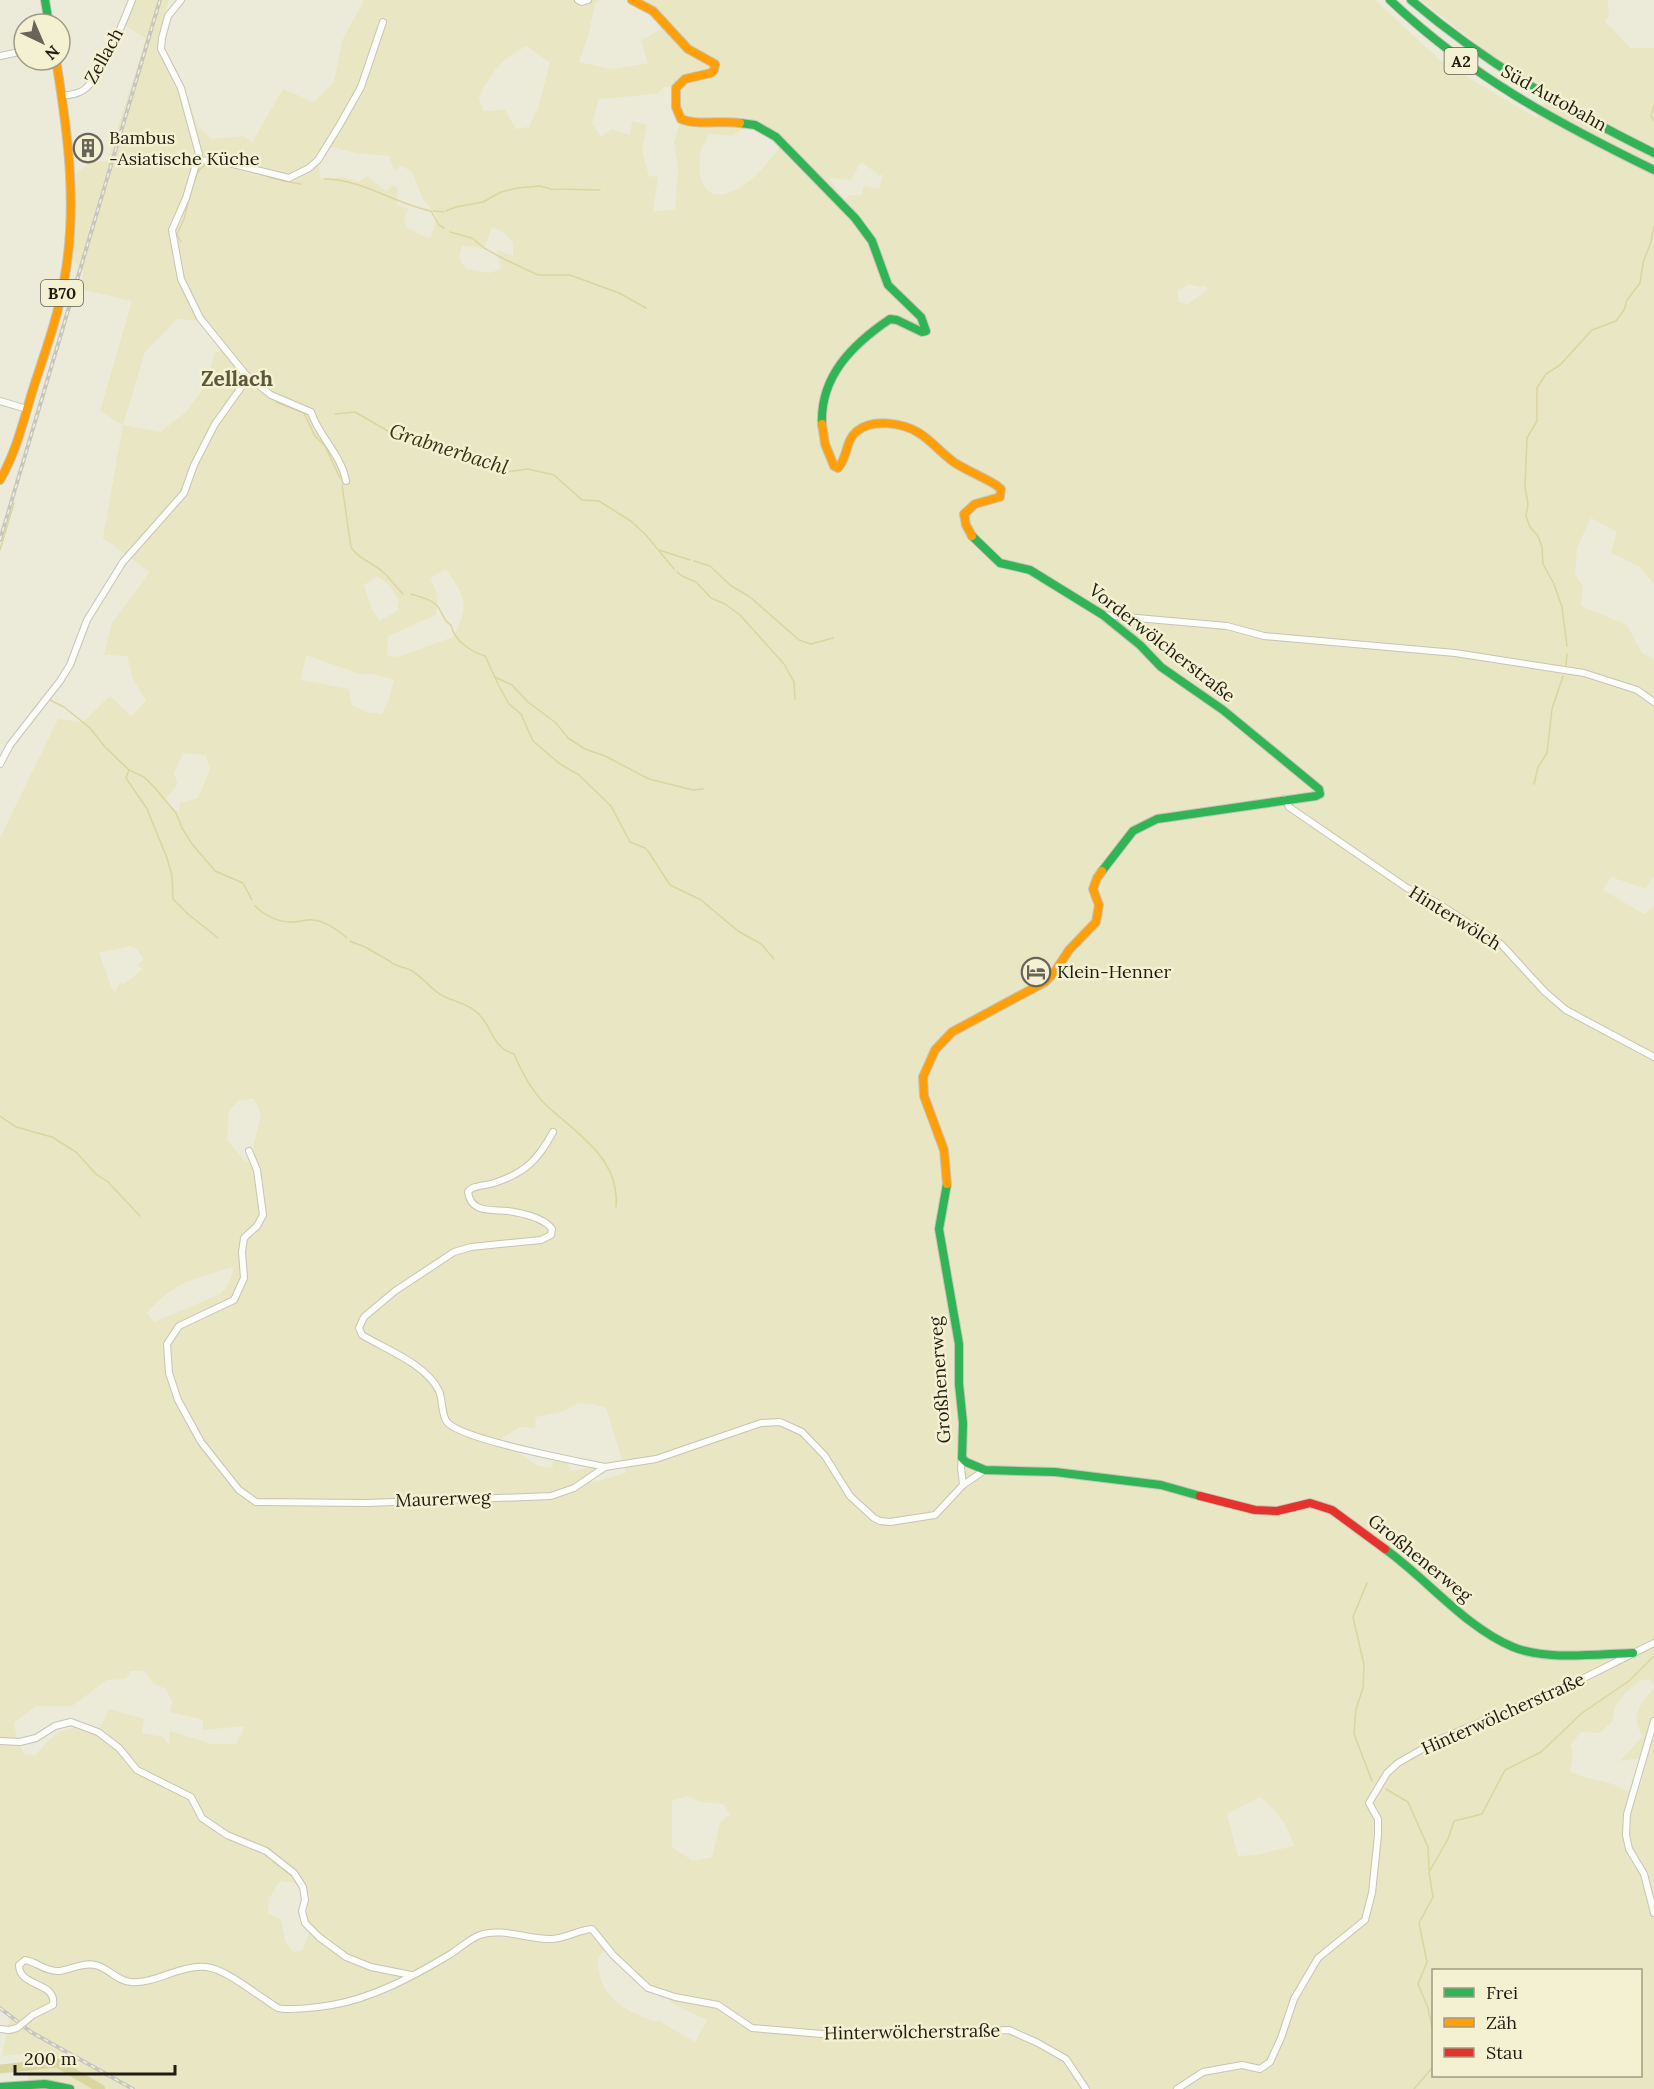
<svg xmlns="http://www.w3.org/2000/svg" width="1654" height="2089" viewBox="0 0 1654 2089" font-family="Lora,serif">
  <rect width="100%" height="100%" fill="#ecebda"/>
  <g fill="#e9e6c3" fill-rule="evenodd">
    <path d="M131,0H169L158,37L166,64L188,97L198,128L213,139L243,136L252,142L283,89L314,102L334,82L342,41L364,0H599L595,3L589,33L579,62L612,69L648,63L641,41L671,23L658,10L641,0H1375L1442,62L1537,118L1550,91L1492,56L1421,0H1608L1609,17L1605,21L1630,48H1654V585L1639,566L1611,553L1617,532L1591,518L1577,548L1575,574L1583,587L1581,606L1627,625L1642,653L1654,659V877L1652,878L1646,889L1611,877L1603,890L1644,914L1654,906V1686L1650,1679L1642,1680L1626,1692L1615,1707L1612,1722L1599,1733L1581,1732L1571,1745L1573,1754L1570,1771C1588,1782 1608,1778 1626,1791L1640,1787L1647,1757L1620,1761L1643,1736C1629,1715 1641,1704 1654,1687V2089H108L46,2052L2,2056L10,2016L0,2006V838L58,719L83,722L110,696L131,716L146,701L133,679L127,656L104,655L112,623L150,572L103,538L123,425L100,411L132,301L80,289L83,271L73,260L75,174L91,162L107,161L146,39L125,25ZM527,46L550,63L538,108L529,127L516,129L505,110L483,111L479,97C493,71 500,59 527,46ZM682,86L677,94L681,115L674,144L678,169L675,209L653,212L658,177L649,176L642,151L647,125L632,121L630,135L612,129L601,137L592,123L599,99L656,94L665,87ZM752,122L784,142C770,159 752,185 730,192C701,203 696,172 701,151C702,146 706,140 709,134L733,136ZM333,147L356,153L389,156L394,170L402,166L412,172L423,199L437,216L431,238L423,236L406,227L405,216L409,209L397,205L398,188L393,185L386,191L367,176L359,182L342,177L321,180L318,162L325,152ZM861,162L879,175H883L879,189L864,186L861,195H849L845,200L829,178L851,180ZM492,227L503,232L513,243V256L497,250L501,269L489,273L466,269L459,258L462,246L484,248ZM1189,284L1199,287L1205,286L1208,289L1187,305L1179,302L1177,291ZM177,319L206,321L227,348L214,353L207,384L185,413L160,432L123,425L145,352ZM446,569C465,598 471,604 453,637L398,657L387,655L388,636L436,615L438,595L430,578ZM377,576L389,585L399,600L397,611L379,621L370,605L364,585ZM306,655L359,674H373L394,680L389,699L382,714L366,712L352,705L349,689L301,680ZM183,753L206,755L210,769L198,798L180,803L179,813L164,800L176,787L177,782L174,773ZM131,946L137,949L144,960L137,965L143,969L124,984L120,983L114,994L99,953ZM254,1099L261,1114L253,1148L255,1158L246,1162L227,1140L229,1111L239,1100ZM234,1267L229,1283L220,1294L154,1322L147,1313C175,1281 194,1279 234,1267ZM579,1403L593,1404L606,1408L626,1473L591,1483L598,1466L571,1471L566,1461L554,1460L552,1468L536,1465L500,1439L520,1427L535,1428L536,1417L561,1412ZM131,1671H145L154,1684L166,1689L172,1702L170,1712L203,1720V1730L245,1726L236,1744H211L170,1731L169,1745L163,1737L142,1733L144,1719L109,1709L100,1728C66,1725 56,1729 35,1756L24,1754L17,1739L14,1723L36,1706H72L107,1680L125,1679ZM687,1796L700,1802L723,1804L730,1814L720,1823L712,1857L693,1861L672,1847V1801ZM1260,1797C1278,1811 1287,1825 1294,1846L1255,1855L1238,1856L1227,1814ZM280,1881L294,1883L310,1895L306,1918L310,1931L302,1951L293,1952L285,1941L281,1920L268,1913L270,1897ZM611,1950L624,1965L649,1985L661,1991L672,2003L707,2020L695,2042L659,2021L656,2022C631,2013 603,2001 599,1971C598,1964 597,1960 601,1953ZM1434,1970H1640V2076H1434Z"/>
    <path d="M49,2066C67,2071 80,2078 95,2089H27L29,2069Z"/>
  </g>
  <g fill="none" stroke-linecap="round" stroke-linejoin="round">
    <g stroke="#dbd5a0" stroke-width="1.5">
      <polyline points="1654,105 1651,116 1654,121"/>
      <polyline points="246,170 283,181 301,184"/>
      <path d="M324,179C362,179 395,204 431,211L439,225L444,228"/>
      <path d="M194,182C197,173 199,167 209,164"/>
      <polyline points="433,211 444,212"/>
      <polyline points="446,211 456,207 483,202 501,192 517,188 540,186 551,189 600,190"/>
      <polyline points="450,232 472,238 484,248 502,258 538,275 570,275 619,293 646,308"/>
      <polyline points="181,242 177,234 184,219 190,195"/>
      <polyline points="276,402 304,413 315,436 325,446 340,478"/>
      <polyline points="335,414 355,412 393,434 424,445 474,454 483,462 507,472 528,469 554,475 582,500 599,501 632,522 646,535 674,569"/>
      <path d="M342,485L351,547C357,558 373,563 383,572C390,578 396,587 403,594"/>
      <polyline points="0,550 14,503"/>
      <polyline points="659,550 690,560"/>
      <polyline points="694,561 710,566 730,585 750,597 799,640 811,644 833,638"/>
      <polyline points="677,572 682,576 696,582 711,598 725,604 740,615 784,664 794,682 795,699"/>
      <path d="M411,594C421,597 435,600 440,610C444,617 444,621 451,625C454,641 472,652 485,656L499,686L509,704L521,714L533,741L560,764L579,775L611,806L630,842L645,848L648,851L670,885L701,900L738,931L761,944L774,959"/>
      <polyline points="1567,646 1562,607 1554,584 1543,564 1542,547 1538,536 1530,527 1526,516 1528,504 1525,487 1527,438 1537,421 1537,388 1546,374 1560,365 1592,330 1616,321 1624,310 1627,300 1640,283 1643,263 1651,242 1654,226"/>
      <polyline points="1566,665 1567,654"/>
      <polyline points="495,677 512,685 528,702 556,723 568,738 585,749 605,756 649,779 693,790 703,789"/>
      <polyline points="50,700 64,707 90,728 105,747 129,770 144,777 155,788 176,813 182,828 192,844 215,871 243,883 252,900"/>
      <polyline points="129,770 126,778 147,809 167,858 172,876 173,899 188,914 218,938"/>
      <polyline points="1534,784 1538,767 1547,753 1552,709 1563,676"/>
      <path d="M255,906C265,916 280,923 294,922C301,922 307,919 313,920C325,921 339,931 347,938"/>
      <path d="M350,941C355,944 362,945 367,948C375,953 383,957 391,962C396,967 406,967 412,971C424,978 433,992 445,997C454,1001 463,1003 471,1008C493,1021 489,1047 514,1054C522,1073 531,1090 546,1105C577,1134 620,1158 616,1207"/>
      <polyline points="0,1116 16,1127 52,1137 76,1152 96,1174 108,1182 140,1216"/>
      <polyline points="1367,1583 1353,1617 1364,1665 1363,1688 1356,1709 1354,1734 1372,1781"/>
      <polyline points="1386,1789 1408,1802 1428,1847 1429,1870"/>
      <polyline points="1434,2037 1428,2008 1418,1984 1427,1962 1419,1923 1433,1897 1429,1872 1448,1839 1454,1821 1482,1814 1505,1770 1541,1752 1582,1713 1629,1681 1654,1656"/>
      <polyline points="1414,2089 1434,2066"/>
    </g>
    <polyline stroke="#dbd5a0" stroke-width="9" points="0,2069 57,2063 101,2089"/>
    <g stroke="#c6c4b7" stroke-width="8">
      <g id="street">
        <path d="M181,0L168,16L162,38L161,49L181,88L199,154L186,198L172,230L181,279L200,318L246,375L271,395L311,412C319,437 341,454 346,481"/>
        <polyline points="578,0 582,2 588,0"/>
        <polyline points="0,56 24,51"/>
        <path d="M62,96C70,95 79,94 85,89C103,74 123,23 132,0"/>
        <polyline points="198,160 229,163 289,178 309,168 318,160 339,126 361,87 383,22"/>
        <polyline points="0,401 27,409"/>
        <polyline points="1103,615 1227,626 1264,636 1455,653 1584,673 1637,690 1654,702"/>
        <polyline points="0,764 10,745 60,681 70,665 87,620 123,562 184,493 194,465 215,424 240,389 246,375"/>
        <polyline points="1285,799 1289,807 1407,888 1436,902 1501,944 1545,992 1566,1010 1654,1057"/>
        <path d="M553,1132C538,1160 525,1173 494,1183C485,1186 472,1185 468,1192C471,1216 496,1208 514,1212C525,1214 545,1219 552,1229L551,1235L541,1240L471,1247L454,1252L395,1291L364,1317L359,1328L362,1335C387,1350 426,1364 439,1391C443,1400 441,1414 447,1422C462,1440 577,1461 605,1467"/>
        <polyline points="249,1151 257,1170 263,1215 257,1226 244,1238 242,1252 244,1278 234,1300 179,1326 167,1344 169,1373 178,1400 201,1442 239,1490 256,1502 367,1503 551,1496 574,1488 605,1467 656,1459 761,1423 780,1422 802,1432 825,1456 850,1496 874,1518 880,1521 890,1522 935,1515 963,1485 985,1470"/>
        <polyline points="962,1458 961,1468 963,1485"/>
        <polyline points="1654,1721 1627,1814 1626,1835 1629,1849 1644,1874 1654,1913"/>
        <polyline points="0,1741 20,1742 36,1738 55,1726 71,1722 98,1732 119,1748 137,1770 191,1797 202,1818 227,1835 266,1851 294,1873 303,1887 305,1900 302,1911 305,1923 319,1937 346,1957 371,1967 411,1975"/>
        <path d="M33,2015L53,2005C57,1981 19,1988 19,1965L25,1960C37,1962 46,1972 59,1971C70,1970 83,1962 95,1965C108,1967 116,1981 131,1982C155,1984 179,1965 206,1967C225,1969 250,1990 266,2000C269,2002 274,2006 278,2008C288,2011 320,2007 332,2005C373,1998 414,1976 449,1955C459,1949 469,1939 480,1935C502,1927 529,1940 552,1939C567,1938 578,1930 592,1929L613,1955L648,1988L675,1997L718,2005L752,2028L833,2035L1009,2030L1038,2043L1066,2059L1086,2089"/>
        <polyline points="0,2029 9,2030"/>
        <polyline points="1177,2089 1203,2072 1242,2065 1260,2069 1270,2062 1281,2038 1294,1999 1318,1958 1365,1920 1372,1893 1378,1835 1378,1819 1369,1803 1387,1773 1398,1763 1438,1740 1572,1684 1654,1643"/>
      </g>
    </g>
    <g stroke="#c6c4b7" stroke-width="10">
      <g id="fast">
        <polyline points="45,0 49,24"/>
        <path d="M1390,0C1470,76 1556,122 1654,170"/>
        <path d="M1411,0C1485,63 1567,110 1654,153"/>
        <path d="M740,123L755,125L776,137L855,218L872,241L888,285L921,317L926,331L922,332L897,320L890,319C853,344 820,376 822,424"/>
        <polyline points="972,536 1000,563 1030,570 1103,615 1140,645 1161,667 1223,710 1319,789 1320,794 1316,796 1157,819 1133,831 1102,871"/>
        <polyline points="947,1184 939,1229 959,1344 959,1384 963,1423 962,1458 966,1462 985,1470 1055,1472 1161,1485 1200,1496"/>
        <path d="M1385,1549C1427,1579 1465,1627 1513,1647C1546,1661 1598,1654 1633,1653"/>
        <polyline points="0,2087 45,2084 70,2089"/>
      </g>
    </g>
    <g stroke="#c6c4b7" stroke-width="10">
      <g id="slow">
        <path d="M632,0L653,11L688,49L715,64L714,70L711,73L685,79L676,88V107L681,119C698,126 720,120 740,123"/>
        <path d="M822,424L825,444L834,466L838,468C848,457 845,441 857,431C873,418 903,423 919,433C932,441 942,454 955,463C968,471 983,477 996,485L1001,489L1000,497L975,504L964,514L966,525L972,536"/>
        <path d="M0,480C17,451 24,418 34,386C45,352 58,317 64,281C78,208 68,133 56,60"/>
        <polyline points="947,1184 944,1150 924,1096 923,1077 935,1050 952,1032 1045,982 1054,973 1069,950 1096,922 1099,905 1093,889 1097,878 1102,871"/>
      </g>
    </g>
    <g stroke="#c6c4b7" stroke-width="10">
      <polyline id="jam" points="1200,1496 1255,1510 1277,1511 1310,1503 1332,1510 1385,1549"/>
    </g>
    <use href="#street" stroke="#fcfcf9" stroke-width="6"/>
    <use href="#fast" stroke="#30b455" stroke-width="8"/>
    <use href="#slow" stroke="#ff9f0a" stroke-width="8"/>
    <use href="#jam" stroke="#e5322d" stroke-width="8"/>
    <g stroke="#c6c6c1" stroke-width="4">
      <g id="rail">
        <polyline points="0,540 160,0"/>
        <polyline points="0,2008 31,2032 133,2089"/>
      </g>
    </g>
    <use href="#rail" stroke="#f4f1d2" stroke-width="1.5" stroke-dasharray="4.5" stroke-linecap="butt"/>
    <g stroke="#c6c4b7" stroke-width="8" stroke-linecap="butt">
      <polyline id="street-bridge" points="9,2030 17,2028 33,2015"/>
    </g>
    <use href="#street-bridge" stroke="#fcfcf9" stroke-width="6"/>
  </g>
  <defs>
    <g id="building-ring" transform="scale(1.5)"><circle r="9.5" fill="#f4f1d2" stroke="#676558" stroke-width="1.5"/><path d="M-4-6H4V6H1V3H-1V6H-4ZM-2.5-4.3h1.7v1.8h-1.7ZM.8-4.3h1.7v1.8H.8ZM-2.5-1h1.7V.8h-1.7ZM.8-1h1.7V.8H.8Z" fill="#676558"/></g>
    <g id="hotel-ring" transform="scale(1.5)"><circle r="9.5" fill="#f4f1d2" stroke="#676558" stroke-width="1.5"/><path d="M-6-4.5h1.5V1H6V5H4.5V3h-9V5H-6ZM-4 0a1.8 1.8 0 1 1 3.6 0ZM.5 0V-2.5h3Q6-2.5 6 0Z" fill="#676558"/></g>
  </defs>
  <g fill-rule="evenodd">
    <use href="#building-ring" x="88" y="148"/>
    <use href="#hotel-ring" x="1036" y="972"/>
  </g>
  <g text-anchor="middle" stroke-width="5" stroke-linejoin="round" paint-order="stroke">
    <g fill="#f4f1d2" stroke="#5f5d4c" stroke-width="1.5">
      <rect x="1444.5" y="48" width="33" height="26" rx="4.5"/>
      <rect x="41" y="280" width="42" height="26" rx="4.5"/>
    </g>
    <g font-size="16" font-weight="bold" fill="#1f1d12">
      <text x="1461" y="67">A2</text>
      <text x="62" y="299">B70</text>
    </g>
    <g font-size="18" fill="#1f1d12" stroke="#f4f1d2">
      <text transform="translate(104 56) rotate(-61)" y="6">Zellach</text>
      <text transform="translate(1554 98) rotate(29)" y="6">Süd Autobahn</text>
      <text transform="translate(1162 643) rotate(38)" y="6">Vorderwölcherstraße</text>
      <text transform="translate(1455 918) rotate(32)" y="6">Hinterwölch</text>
      <text transform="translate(940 1380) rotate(-94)" y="6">Großhenerweg</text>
      <text transform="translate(443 1499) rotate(-2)" y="6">Maurerweg</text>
      <text transform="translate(1420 1558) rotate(39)" y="6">Großhenerweg</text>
      <text transform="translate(1503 1714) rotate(-24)" y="6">Hinterwölcherstraße</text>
      <text transform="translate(912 2032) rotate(-1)" y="6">Hinterwölcherstraße</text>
    </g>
    <g font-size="18" fill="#1f1d12" stroke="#f4f1d2" text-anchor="start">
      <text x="109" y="144">Bambus<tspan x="109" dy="21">-Asiatische Küche</tspan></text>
      <text x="1057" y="978">Klein-Henner</text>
    </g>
    <g font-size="20" font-style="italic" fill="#373314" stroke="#f4f1d2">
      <text transform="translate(449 449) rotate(18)" y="7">Grabnerbachl</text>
    </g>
    <g font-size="21" font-weight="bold" fill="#5a573c" stroke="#f4f1d2">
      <text x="237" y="386">Zellach</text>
    </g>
  </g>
  <rect x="1432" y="1969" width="210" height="108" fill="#f4f1d2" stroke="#9f9c85" stroke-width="1.5"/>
  <rect x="1444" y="1988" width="30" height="9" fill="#30b455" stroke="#9f9c85" stroke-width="1.5"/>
  <text x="1486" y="1999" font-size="18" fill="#1f1d12">Frei</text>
  <rect x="1444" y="2018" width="30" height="9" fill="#ff9f0a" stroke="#9f9c85" stroke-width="1.5"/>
  <text x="1486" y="2029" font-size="18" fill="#1f1d12">Zäh</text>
  <rect x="1444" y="2048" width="30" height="9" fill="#e5322d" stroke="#9f9c85" stroke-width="1.5"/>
  <text x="1486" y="2059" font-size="18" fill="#1f1d12">Stau</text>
  <g transform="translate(42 42) rotate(136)"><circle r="28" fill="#f4f1d2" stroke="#9f9c85" stroke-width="1.5"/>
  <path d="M0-4.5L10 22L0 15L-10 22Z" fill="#676558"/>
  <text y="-9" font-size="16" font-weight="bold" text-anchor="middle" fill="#1f1d12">N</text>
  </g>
  <path d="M15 2065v9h160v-9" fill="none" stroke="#1f1d12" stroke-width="3"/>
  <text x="24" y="2065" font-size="18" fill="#1f1d12" stroke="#f4f1d2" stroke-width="4.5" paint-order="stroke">200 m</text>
</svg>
